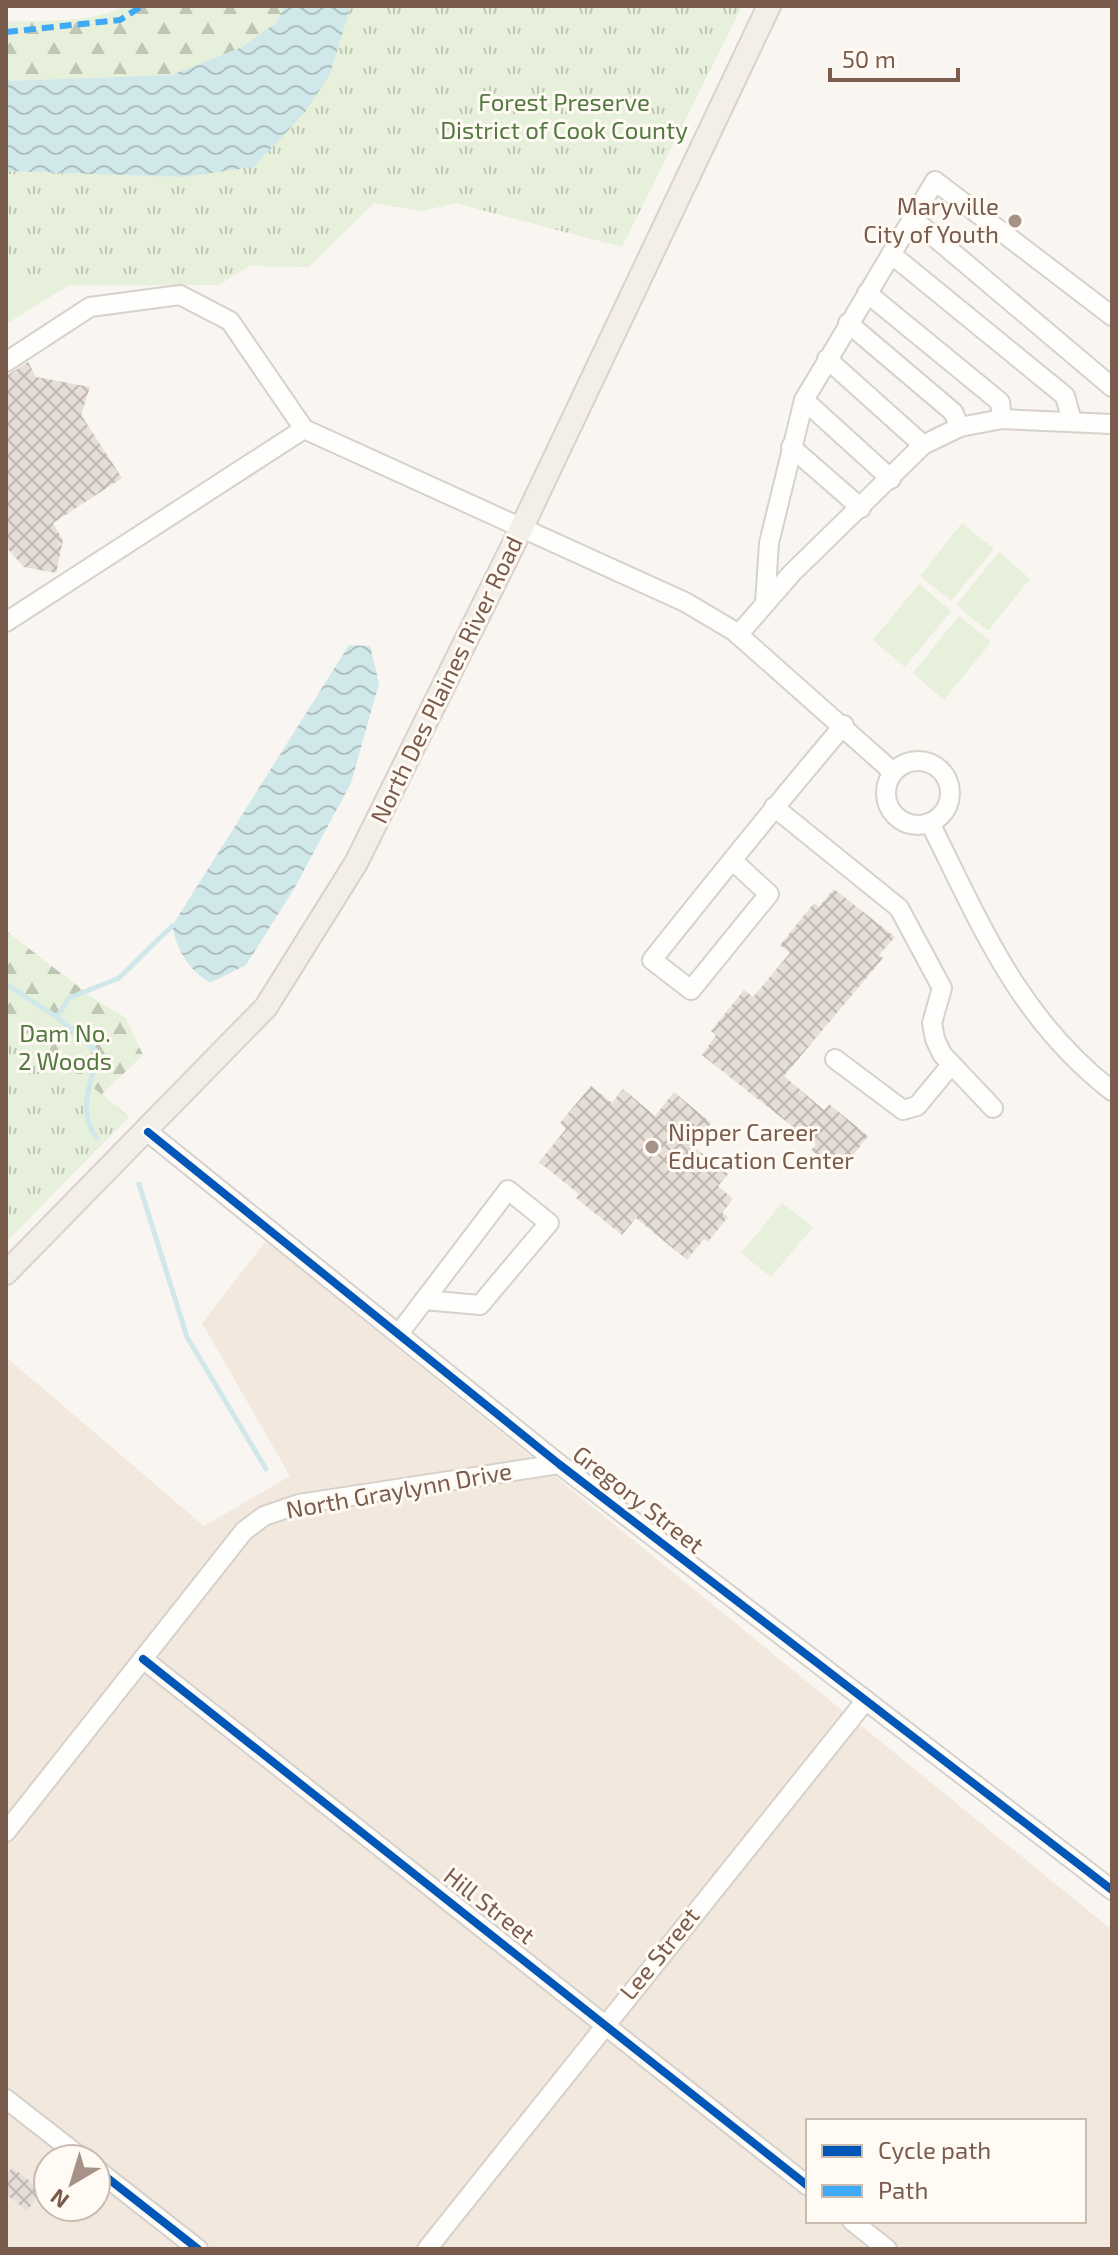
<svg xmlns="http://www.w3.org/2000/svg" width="1118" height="2255" viewBox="0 0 1118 2255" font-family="'Exo 2',sans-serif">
  <defs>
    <pattern id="forest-firs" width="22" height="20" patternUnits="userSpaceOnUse" patternTransform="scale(2)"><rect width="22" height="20" fill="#e7f0db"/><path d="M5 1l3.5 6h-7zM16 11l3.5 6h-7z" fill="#c0c6b4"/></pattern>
    <pattern id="park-tufts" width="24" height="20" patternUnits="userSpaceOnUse" patternTransform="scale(2)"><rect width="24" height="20" fill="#e7f0db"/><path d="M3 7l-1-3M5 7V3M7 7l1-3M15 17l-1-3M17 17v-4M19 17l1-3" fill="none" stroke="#c0c6b4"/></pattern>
    <pattern id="water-waves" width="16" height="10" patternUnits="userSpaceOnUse" patternTransform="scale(2)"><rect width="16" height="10" fill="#d0e8ea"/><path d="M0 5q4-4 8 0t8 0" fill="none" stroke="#aebfc0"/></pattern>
    <pattern id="building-cross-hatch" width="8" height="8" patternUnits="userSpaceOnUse" patternTransform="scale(2)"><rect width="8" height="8" fill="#e6ded7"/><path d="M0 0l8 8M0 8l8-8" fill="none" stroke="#bfb7b1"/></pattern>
  </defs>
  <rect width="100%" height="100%" fill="#f9f5f0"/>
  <path fill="#f2e8de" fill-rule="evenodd" d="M266,1241L1112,1930V2249H6V1357L204,1526L290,1476L202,1323ZM808,2121H1084V2221H808ZM48,2159H96V2207H48Z"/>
  <g fill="#e7f0db">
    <polygon points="6,257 94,270 6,324"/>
    <polygon points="962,523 994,549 951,601 920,576"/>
    <polygon points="999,552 1030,579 988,631 956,605"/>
    <polygon points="919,584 951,611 905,667 873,640"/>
    <polygon points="959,616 991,642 944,700 913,673"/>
    <polygon points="782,1203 813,1227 771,1277 741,1253"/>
  </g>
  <g fill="url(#forest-firs)">
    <path d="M125,6H284L276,23L240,48L171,75L6,81V22C44,20 91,24 125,6Z"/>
    <polygon points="6,931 96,1000 125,1017 143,1055 102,1094 129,1117 6,1210"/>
  </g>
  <g fill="url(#park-tufts)">
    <polygon points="351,6 742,6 622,247 455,203 422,211 374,203 309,267 249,266 219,285 6,286 6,171 182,177 330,74"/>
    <polygon points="6,1016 129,1117 6,1242"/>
  </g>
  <g fill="url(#water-waves)">
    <polygon points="284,6 351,6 330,74 305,112 254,167 182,177 6,171 6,81 171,75 240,48 276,23"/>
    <path d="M349,645L370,646L379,683L351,783L294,889L246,965L210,983C188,969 178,952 172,926Z"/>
  </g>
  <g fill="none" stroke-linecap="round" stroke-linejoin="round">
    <g stroke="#d0e8ea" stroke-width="5">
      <path d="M6,984L57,1017L97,1052C93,1084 75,1109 97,1138"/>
      <polyline points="57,1017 69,998 119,978 172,926"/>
      <polyline points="139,1184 187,1337 266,1469"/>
    </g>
  </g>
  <g fill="url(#building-cross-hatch)">
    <polygon points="28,362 36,377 90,387 81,415 122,478 53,523 63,540 56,573 24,567 6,547 6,376"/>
    <polygon points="834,889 895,937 879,955 883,958 784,1076 824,1110 829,1104 868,1136 840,1172 811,1150 816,1145 702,1055 716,1035 711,1031 744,990 753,997 790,953 780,945 814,903 819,907"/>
    <polygon points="591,1086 612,1103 623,1089 655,1116 674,1092 711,1123 693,1146 728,1174 718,1186 733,1199 722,1213 728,1217 708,1242 704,1239 687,1260 636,1218 622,1235 576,1198 579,1194 539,1162 566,1129 560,1123"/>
    <polygon points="12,2167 42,2191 27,2211 6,2194 6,2176"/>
  </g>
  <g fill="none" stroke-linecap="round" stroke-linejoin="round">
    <g stroke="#d7d1cb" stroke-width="22">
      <g id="minor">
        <polyline points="913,219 1112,387"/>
        <polyline points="891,254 1065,396 1072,421"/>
        <polyline points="867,293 1000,402 1002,419"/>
        <polyline points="848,323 953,412 960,427"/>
        <polyline points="827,359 923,445"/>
        <polyline points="6,362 90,307 180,295 230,321 304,429 685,602 734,631 893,772"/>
        <polyline points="804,400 891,479"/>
        <polyline points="791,447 861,508"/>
        <polyline points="765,603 769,543 804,400 935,181 1112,316"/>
        <polyline points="6,622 304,429"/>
        <polyline points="738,635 792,573 923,445 960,427 1002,419 1112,424"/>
        <circle cx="918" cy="793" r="32"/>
        <polyline points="774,807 899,908 942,988 932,1023 935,1039 942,1054 993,1108"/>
        <path d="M930,823C981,925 1018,1018 1112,1091"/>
        <path d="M732,860L769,894L691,990L652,960C715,881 778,802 844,725"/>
        <polyline points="835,1059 903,1110 917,1106 951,1065"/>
        <polyline points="148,1132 559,1464 1112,1890"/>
        <polyline points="400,1332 508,1190 549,1223 480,1305 424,1300"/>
        <polyline points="143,1659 808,2186"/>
        <polyline points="6,1832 244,1531 264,1516 299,1504 559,1464"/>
        <polyline points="6,2099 83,2159"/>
        <polyline points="96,2169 198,2249"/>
        <polyline points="852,2221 887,2249"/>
        <polyline points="427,2249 866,1700"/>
      </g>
    </g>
    <g stroke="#dad1cc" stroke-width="26">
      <polyline id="major" points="6,1273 266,1007 356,863 522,527 769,6"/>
    </g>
    <use href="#minor" stroke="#fefefd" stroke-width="18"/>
    <use href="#major" stroke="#f3eee8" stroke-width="22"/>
    <polyline stroke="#3fa9f5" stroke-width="6" stroke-dasharray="12 6" stroke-linecap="butt" points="6,32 120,20 142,6"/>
    <g stroke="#fffaf3" stroke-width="13">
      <g id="cycleway">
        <polyline points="148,1132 559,1464 1112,1890"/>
        <polyline points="143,1659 808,2186"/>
        <polyline points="96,2169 198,2249"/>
      </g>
    </g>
    <use href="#cycleway" stroke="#0057b8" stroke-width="8"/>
  </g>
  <g fill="#a69286" stroke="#fffaf3" stroke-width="3">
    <circle cx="1015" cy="221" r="8"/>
    <circle cx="652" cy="1147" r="8"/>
  </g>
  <g text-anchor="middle" stroke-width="6" stroke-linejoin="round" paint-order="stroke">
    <g font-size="24" fill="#537a41" stroke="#fffaf3">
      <text x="564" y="111">Forest Preserve<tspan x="564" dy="28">District of Cook County</tspan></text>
      <text x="65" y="1042">Dam No.<tspan x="65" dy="28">2 Woods</tspan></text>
    </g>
    <g font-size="24" fill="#7a5c4d" stroke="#fffaf3" text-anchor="end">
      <text x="999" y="215">Maryville<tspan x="999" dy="28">City of Youth</tspan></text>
      <text x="668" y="1141" text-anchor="start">Nipper Career<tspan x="668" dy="28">Education Center</tspan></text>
    </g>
    <g font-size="24" fill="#7a5c4d" stroke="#fffaf3">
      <text transform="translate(447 680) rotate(-64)" y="8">North Des Plaines River Road</text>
      <text transform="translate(399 1491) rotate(-10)" y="8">North Graylynn Drive</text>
      <text transform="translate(638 1500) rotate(38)" y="8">Gregory Street</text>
      <text transform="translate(489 1906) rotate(38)" y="8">Hill Street</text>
      <text transform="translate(660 1954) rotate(-51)" y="8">Lee Street</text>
    </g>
  </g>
  <rect width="1118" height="2255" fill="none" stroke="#7a5c4d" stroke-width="16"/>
  <rect x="806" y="2119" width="280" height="104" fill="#fffaf3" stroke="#cabbb1" stroke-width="2"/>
  <rect x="822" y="2145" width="40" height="12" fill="#0057b8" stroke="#cabbb1" stroke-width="2"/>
  <text x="878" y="2159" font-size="24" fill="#7a5c4d">Cycle path</text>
  <rect x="822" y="2185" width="40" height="12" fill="#3fa9f5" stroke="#cabbb1" stroke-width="2"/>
  <text x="878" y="2199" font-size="24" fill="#7a5c4d">Path</text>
  <g transform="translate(72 2183) rotate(218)"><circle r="38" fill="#fffaf3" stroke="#cabbb1" stroke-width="2"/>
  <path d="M0-6L14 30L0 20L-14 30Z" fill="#a69286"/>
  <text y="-12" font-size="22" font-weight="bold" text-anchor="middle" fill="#7a5c4d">N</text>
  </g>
  <path d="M830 68v12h128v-12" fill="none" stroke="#7a5c4d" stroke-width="4"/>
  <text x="842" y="68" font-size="24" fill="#7a5c4d" stroke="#fffaf3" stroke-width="6" paint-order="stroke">50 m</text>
</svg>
